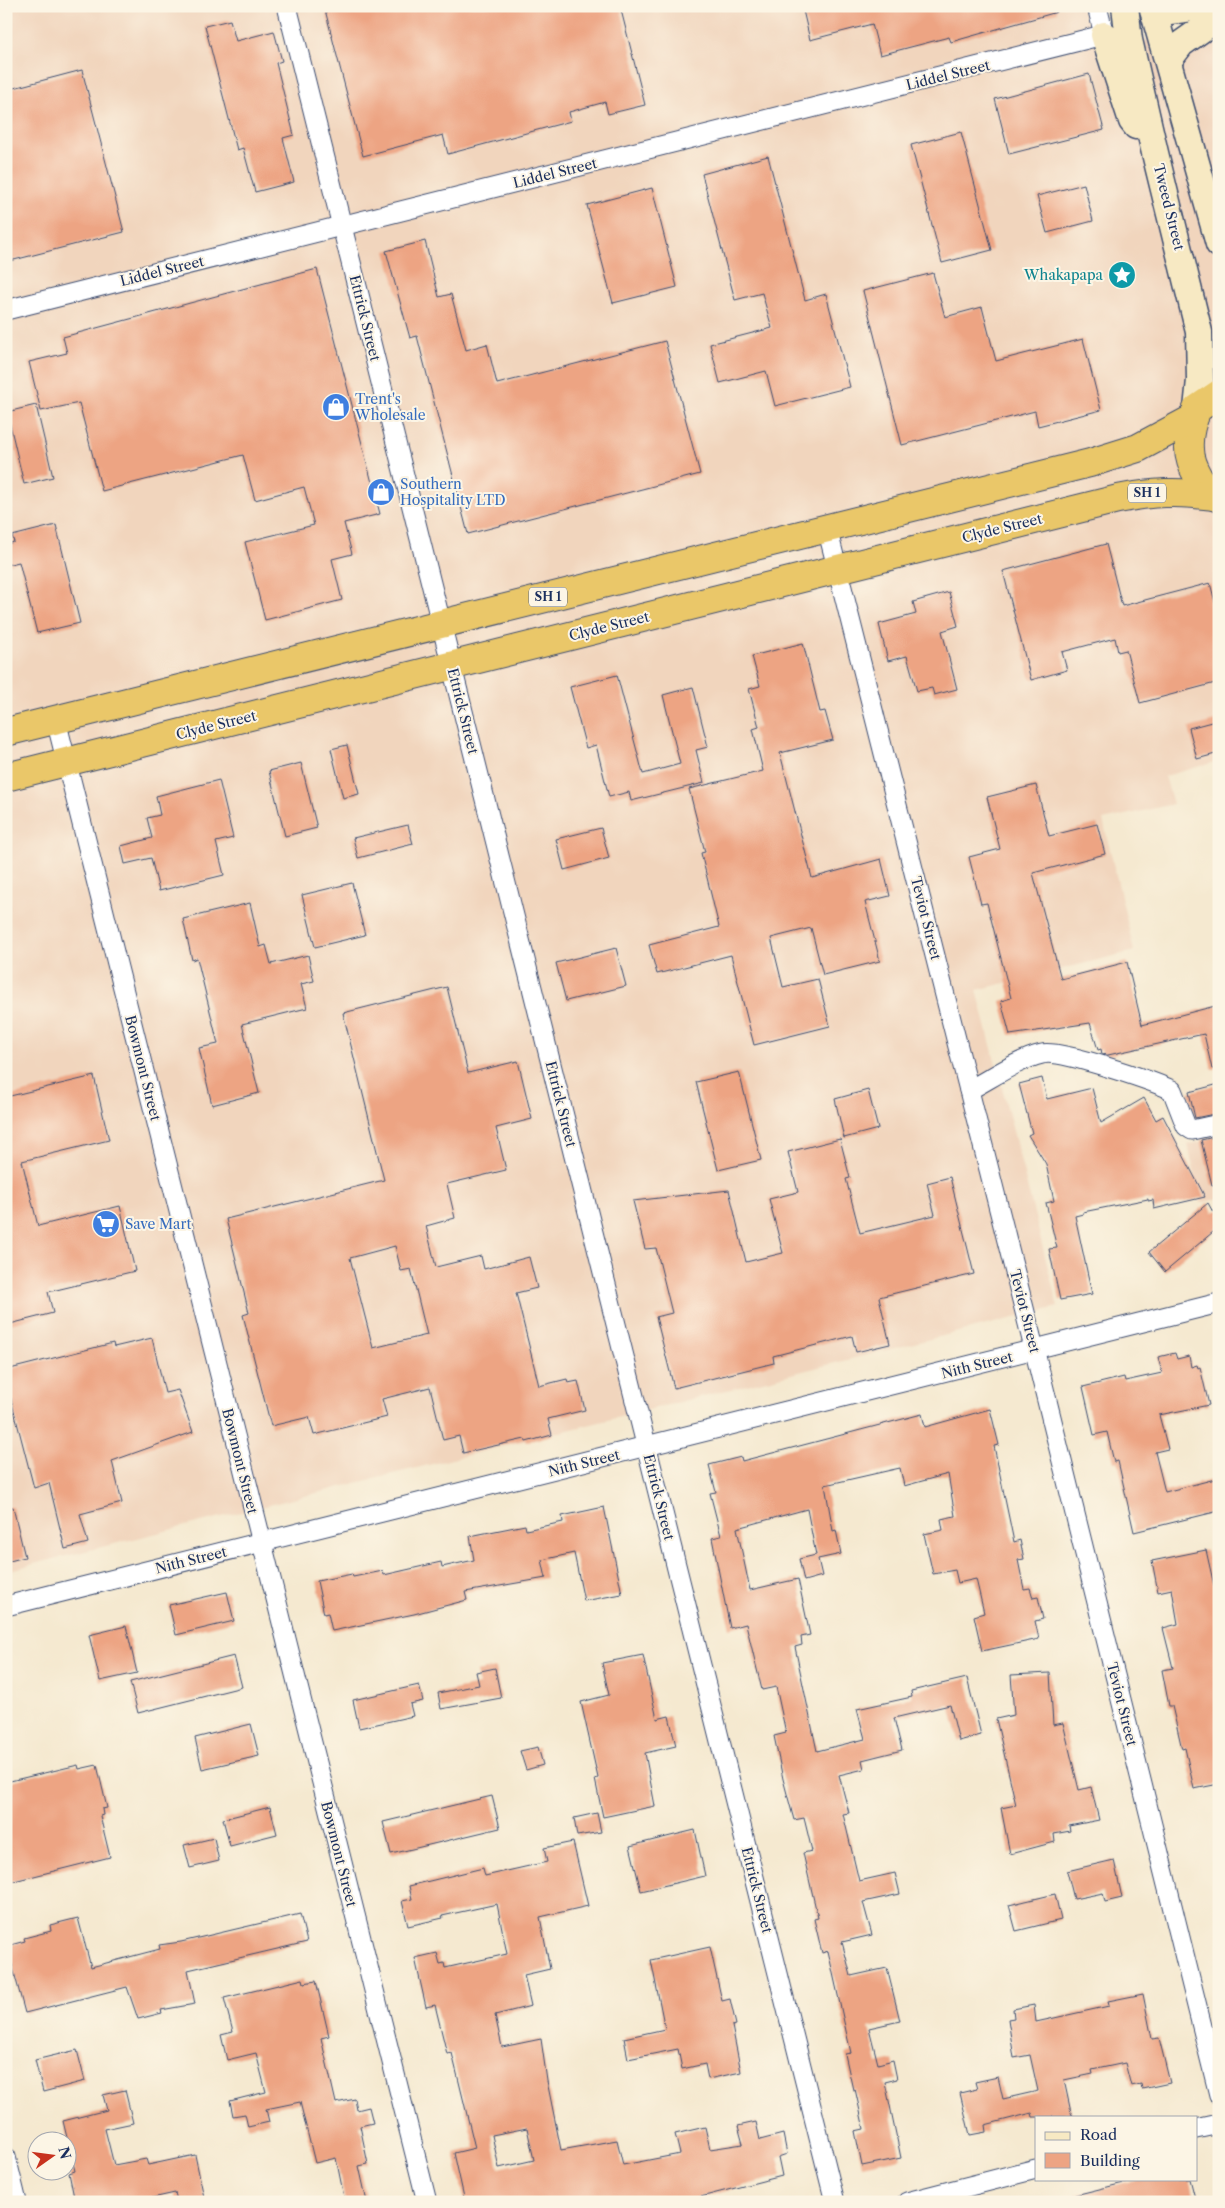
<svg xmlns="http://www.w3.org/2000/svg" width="1225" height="2208" viewBox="0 0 1225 2208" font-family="'Libre Caslon Text',serif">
  <rect width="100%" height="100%" fill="#fcf5e5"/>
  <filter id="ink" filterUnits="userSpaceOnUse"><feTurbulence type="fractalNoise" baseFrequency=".02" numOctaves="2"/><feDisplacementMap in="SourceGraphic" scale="10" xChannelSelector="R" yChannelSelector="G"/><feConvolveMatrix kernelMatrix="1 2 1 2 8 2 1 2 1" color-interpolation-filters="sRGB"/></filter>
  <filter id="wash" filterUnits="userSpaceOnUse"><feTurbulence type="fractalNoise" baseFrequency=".0096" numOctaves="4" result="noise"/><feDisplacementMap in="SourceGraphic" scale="20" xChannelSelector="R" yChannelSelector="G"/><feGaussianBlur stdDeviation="1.12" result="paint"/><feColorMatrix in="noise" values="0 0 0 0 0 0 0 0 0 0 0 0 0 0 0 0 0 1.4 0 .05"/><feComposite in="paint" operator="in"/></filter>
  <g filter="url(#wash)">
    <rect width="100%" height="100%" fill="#f5e9d0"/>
    <g fill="#f1d5bd">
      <polygon points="6,6 1090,6 1104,51 1219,22 1219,761 1165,776 1173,804 1103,820 1134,951 977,990 1058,1307 6,1571"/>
      <polygon points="1219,1136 1219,1198 1201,1203 1188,1145"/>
    </g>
    <g id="blocks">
      <g fill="#eda483" fill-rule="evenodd">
        <polygon points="324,6 620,6 645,105 608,114 605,102 569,112 571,121 448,154 443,135 363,156"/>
        <polygon points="802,6 1056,6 1057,12 951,42 949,37 880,55 872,24 810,40"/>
        <polygon points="230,20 236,41 274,31 282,61 276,63 294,135 283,138 294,182 255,192 243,148 237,150 205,26"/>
        <polygon points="82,70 124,232 6,262 6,90"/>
        <polygon points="1089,74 1104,130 1009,154 995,99"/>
        <polygon points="961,132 992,250 942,263 911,145"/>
        <polygon points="768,156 805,300 826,294 850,387 775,406 766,371 720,383 710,344 772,328 762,293 735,300 702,174"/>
        <polygon points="1084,184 1093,221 1047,233 1037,196"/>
        <polygon points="652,188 677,287 613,303 587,205"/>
        <polygon points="425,241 439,297 451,294 466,350 487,344 497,384 665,341 700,474 468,534 417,336 410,338 386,251"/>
        <polygon points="317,269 380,514 344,523 352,554 332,559 342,600 265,620 245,542 314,525 304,487 255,500 243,455 102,491 79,403 41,411 29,362 67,353 63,337"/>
        <polygon points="933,273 945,317 982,307 996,361 1083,339 1101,410 1038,426 1035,411 902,445 863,291"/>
        <polygon points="36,405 53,477 24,484 7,412"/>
        <polygon points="56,525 80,623 37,633 19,562 6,565 6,544 14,542 12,536"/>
        <polygon points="1106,544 1122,606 1210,583 1219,617 1219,682 1140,703 1126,650 1118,652 1115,638 1062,652 1067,670 1031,680 1003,571"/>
        <polygon points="949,592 958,626 942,631 957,689 934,695 932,688 917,691 907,656 888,661 879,624 916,614 913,602"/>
        <polygon points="803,643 820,712 825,711 833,740 780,753 812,878 881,859 890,896 865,902 880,961 823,975 811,928 771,938 783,987 818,979 830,1026 754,1045 731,955 657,974 649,945 719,927 701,853 705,852 689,789 763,771 753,729 759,727 749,689 760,686 752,656"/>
        <polygon points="617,675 643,774 680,764 663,695 693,687 708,747 696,750 704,783 631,801 629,792 609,797 596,745 586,748 570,687"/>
        <polygon points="1219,720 1219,753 1197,759 1189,728"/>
        <polygon points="347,745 359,794 343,798 331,749"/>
        <polygon points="301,763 317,828 285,836 269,771"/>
        <polygon points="219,780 233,838 216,842 224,875 159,891 151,858 125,864 121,846 152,838 147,818 160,815 156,796"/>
        <polygon points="1036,785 1049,836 1097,824 1105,854 1033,873 1061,979 1127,962 1142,1025 1219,1005 1219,1068 1212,1069 1204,1034 1108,1055 1102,1054 1101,1049 1098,1050 1090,1023 1010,1035 1001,1001 1011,998 987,903 981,904 969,857 1000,849 987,797"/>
        <polygon points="408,825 413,844 358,858 353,838"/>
        <polygon points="601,828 609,858 564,870 556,839"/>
        <polygon points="352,883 365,935 315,947 302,895"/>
        <polygon points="250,903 260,947 266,945 271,964 308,955 314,981 301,984 307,1008 242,1024 259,1093 212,1105 199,1048 218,1044 197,958 192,960 183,919"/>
        <polygon points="616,948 626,986 566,1001 556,963"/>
        <path d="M447,987L468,1073L518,1061L532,1119L496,1128L506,1170L447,1184L455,1218L426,1226L436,1267L481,1256L484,1269L529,1257L537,1288L516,1293L539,1386L567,1379L568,1383L578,1381L585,1410L548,1419L552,1435L526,1442L525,1439L463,1453L459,1436L443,1440L430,1387L382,1399L387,1417L314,1435L309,1417L271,1426L243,1315L249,1313L226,1219L384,1180L343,1013ZM395,1246L401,1271L411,1269L427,1335L373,1348L350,1258Z"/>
        <polygon points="739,1072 761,1160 718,1170 696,1082"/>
        <polygon points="94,1076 109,1140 22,1161 38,1226 120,1206 135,1271 48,1292 53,1313 6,1325 6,1097"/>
        <polygon points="1042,1078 1047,1099 1092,1088 1101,1123 1144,1098 1156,1120 1163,1116 1205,1197 1154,1209 1153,1200 1148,1201 1148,1199 1083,1212 1083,1214 1075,1216 1092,1294 1060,1300 1049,1249 1057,1248 1046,1203 1054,1201 1046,1164 1028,1135 1032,1133 1019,1084"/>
        <polygon points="1219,1084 1219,1113 1195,1118 1189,1092"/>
        <polygon points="868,1090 878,1129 844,1138 835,1099"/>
        <polygon points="1219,1136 1219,1184 1212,1185 1201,1140"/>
        <polygon points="840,1139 850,1178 846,1179 860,1233 935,1215 927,1183 950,1177 974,1274 879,1297 890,1344 856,1352 852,1336 773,1356 774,1363 674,1388 656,1317 672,1313 656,1248 645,1249 633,1201 729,1190 746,1262 783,1253 769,1199 798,1192 788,1152"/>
        <polygon points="1208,1203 1213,1212 1219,1210 1219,1227 1165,1272 1149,1252"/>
        <polygon points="152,1338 165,1393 178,1390 193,1432 112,1461 122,1503 80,1514 88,1543 65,1549 49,1483 34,1488 6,1380 6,1370 113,1343 114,1347"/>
        <polygon points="1175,1353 1177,1359 1189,1356 1191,1367 1197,1365 1198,1368 1200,1367 1209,1405 1159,1415 1168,1449 1155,1452 1165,1492 1219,1478 1219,1511 1134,1532 1118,1461 1114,1462 1107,1432 1094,1435 1083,1387 1124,1377 1125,1381 1162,1373 1158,1357"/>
        <polygon points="990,1409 999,1445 994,1446 1014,1542 1020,1540 1024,1559 1018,1560 1024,1589 1030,1588 1033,1598 1038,1597 1043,1619 1035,1621 1039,1639 982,1651 974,1616 984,1613 976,1579 958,1583 955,1570 933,1574 924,1534 943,1530 941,1519 955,1516 948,1474 904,1486 900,1468 825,1485 833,1531 836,1530 841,1554 818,1559 822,1576 804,1581 799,1559 816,1555 807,1509 737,1528 750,1590 798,1579 810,1635 801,1637 802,1645 795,1647 817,1751 865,1739 857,1709 912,1697 911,1691 967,1678 981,1735 959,1741 950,1705 894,1718 902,1750 862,1760 864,1769 839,1775 849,1813 843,1814 859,1881 895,1873 900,1894 863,1902 872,1935 842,1942 851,1976 887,1968 900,2021 869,2028 878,2064 893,2060 897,2079 885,2082 901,2158 862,2166 855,2131 864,2129 855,2089 853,2090 845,2054 851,2053 828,1951 822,1953 814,1919 818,1918 803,1853 812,1851 804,1818 794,1820 783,1779 774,1736 786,1733 776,1687 762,1690 746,1624 730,1628 712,1538 721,1536 710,1493 716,1492 709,1465 741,1457 742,1461 922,1414 925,1427"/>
        <polygon points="6,1507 13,1507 25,1557 6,1562"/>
        <polygon points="604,1507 622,1594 584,1601 574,1553 542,1560 546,1578 465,1592 467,1600 414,1614 332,1631 328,1613 324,1614 317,1581 352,1574 353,1577 383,1571 384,1575 441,1562 442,1567 474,1560 470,1536 525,1525 526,1530 563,1522 562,1516"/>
        <polygon points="1206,1550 1215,1590 1219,1589 1219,1784 1194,1789 1185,1748 1182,1749 1172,1706 1169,1706 1162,1670 1173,1668 1163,1628 1178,1624 1172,1589 1158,1592 1152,1561"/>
        <polygon points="227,1592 234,1621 176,1635 169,1605"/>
        <polygon points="126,1626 137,1673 100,1681 89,1635"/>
        <polygon points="643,1655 657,1719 669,1716 676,1746 645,1753 655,1806 603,1817 595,1779 598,1778 581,1702 609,1695 602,1663"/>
        <polygon points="234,1656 242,1687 138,1713 130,1682"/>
        <polygon points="495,1668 501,1698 441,1709 438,1693 479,1685 476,1672"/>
        <polygon points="1050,1673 1053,1725 1063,1723 1079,1790 1091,1787 1099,1820 1069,1826 1070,1831 1054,1834 1055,1842 1010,1854 1001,1808 1016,1805 996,1719 1014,1715 1011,1675"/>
        <polygon points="419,1685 423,1701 410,1704 413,1716 359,1728 353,1700"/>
        <polygon points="251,1724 259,1756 202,1769 195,1738"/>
        <polygon points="538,1747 543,1765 526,1770 520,1751"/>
        <polygon points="78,1765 79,1769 97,1765 107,1808 102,1809 103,1815 100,1816 110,1857 6,1883 6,1782"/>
        <polygon points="492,1796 500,1828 391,1854 383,1822"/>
        <polygon points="270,1807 277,1834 230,1846 223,1819"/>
        <polygon points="597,1813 601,1832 577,1836 574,1818"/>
        <polygon points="695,1830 705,1876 641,1891 630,1846"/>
        <polygon points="214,1838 219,1861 190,1868 184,1845"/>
        <path d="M573,1842L588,1906L540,1917L550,1969L524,1975L531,2006L495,2015L502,2047L541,2039L547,2081L561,2150L617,2140L623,2165L680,2154L675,2134L705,2127L710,2149L743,2144L738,2126L756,2122L760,2140L783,2134L787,2154L778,2157L782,2176L689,2200V2202H465L454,2153L475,2148L452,2053L447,2054L435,2005L426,2007L415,1958L437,1953L440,1964L444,1963L445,1968L507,1954L497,1904L442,1916L443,1918L408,1926L402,1901L412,1899L409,1886L483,1868L485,1876L547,1862L544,1848ZM527,2128L534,2160L499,2168L492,2135Z"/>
        <polygon points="1114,1860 1122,1898 1105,1902 1103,1893 1074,1899 1067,1871"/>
        <polygon points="1055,1894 1061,1920 1016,1931 1009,1905"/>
        <polygon points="300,1914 307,1942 188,1970 195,2004 161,2010 162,2013 138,2019 127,1987 25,2013 7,1946 25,1941 24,1938 51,1931 50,1925 78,1918 91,1967 160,1949 159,1945 181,1942"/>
        <polygon points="710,1947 722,2001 730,1999 736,2025 732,2026 741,2072 708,2079 705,2064 682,2069 678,2049 628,2059 624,2038 665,2029 651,1960"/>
        <polygon points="303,1979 304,1983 316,1981 329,2036 321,2038 336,2103 355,2099 357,2110 369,2107 373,2123 360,2126 368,2164 359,2166 367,2202 345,2202 336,2158 315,2163 300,2102 266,2109 269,2122 248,2127 245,2114 233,2116 230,2101 266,2092 256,2053 227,2060 221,2035 233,2032 224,1998"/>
        <polygon points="1143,1994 1152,2039 1159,2038 1170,2083 1142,2089 1141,2084 1131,2086 1125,2063 1092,2070 1093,2074 1064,2080 1072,2117 1033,2117 1032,2113 985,2125 986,2132 970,2135 960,2093 977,2089 975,2082 998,2077 1003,2099 1038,2091 1030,2055 1014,2058 1008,2019 1014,2018 1013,2009 1034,2005 1036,2022 1109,2006 1108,2001"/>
        <polygon points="77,2050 85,2081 43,2092 35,2060"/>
        <polygon points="125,2090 133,2123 105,2129 114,2165 146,2159 148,2165 195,2155 205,2202 177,2202 175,2193 134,2202 75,2202 69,2173 75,2171 63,2121 107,2110 103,2095"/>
        <polygon points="1140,2179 1190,2179 1196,2202 1076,2202 1075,2195"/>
      </g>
    </g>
  </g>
  <g filter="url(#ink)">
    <use href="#blocks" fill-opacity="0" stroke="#3c4b6f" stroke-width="1"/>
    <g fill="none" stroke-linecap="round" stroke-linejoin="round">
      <g stroke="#3c4b6f" stroke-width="21">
        <g id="street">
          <polyline points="287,6 835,2202"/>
          <polyline points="6,310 1095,37 1104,35 1097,6"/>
          <polyline points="827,528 1028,1324 1219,2095"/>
          <polyline points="56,720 427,2202"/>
          <path d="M969,1090C992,1078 1017,1060 1042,1054C1060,1049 1152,1081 1172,1090L1186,1126L1192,1130L1219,1124"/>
          <polyline points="6,1606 1219,1303"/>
          <polyline points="1196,2129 1219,2124"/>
          <polyline points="6,2157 17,2202"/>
          <polyline points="907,2202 1036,2169"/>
        </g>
      </g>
      <g stroke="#3c4b6f" stroke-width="29">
        <g id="secondary">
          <polyline points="1125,6 1129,40 1155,153 1199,332 1200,380 1197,409"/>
          <polyline points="1152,6 1219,244"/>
          <polyline points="1154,13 1208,6"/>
          <polyline points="1104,35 1132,121 1136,126"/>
          <polyline points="1168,61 1181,44 1219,17"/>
        </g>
      </g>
      <g stroke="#3c4b6f" stroke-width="30">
        <g id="highway">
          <path d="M1219,394L1197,409C1192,421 1188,436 1189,449C1189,464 1204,494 1219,498"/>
          <polyline points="6,732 1090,463 1138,448 1194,418"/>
          <path d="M6,777L1118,499C1153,492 1178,491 1213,496"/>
        </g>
      </g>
      <use href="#street" stroke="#fff" stroke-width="19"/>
      <use href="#secondary" stroke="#f7e9c3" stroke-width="26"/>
      <use href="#highway" stroke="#eac769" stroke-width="28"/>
    </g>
  </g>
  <defs>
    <g id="sight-disc" transform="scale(1.4375)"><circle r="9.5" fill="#0f9aa8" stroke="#fcf5e5"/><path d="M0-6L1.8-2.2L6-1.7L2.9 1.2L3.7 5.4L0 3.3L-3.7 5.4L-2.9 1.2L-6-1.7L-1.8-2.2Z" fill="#fff"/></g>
    <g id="shop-disc" transform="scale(1.4375)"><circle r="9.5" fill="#3f7fe0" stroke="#fcf5e5"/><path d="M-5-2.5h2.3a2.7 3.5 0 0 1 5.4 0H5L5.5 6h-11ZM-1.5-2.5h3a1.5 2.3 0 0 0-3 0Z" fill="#fff"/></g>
    <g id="supermarket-disc" transform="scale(1.4375)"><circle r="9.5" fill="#3f7fe0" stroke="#fcf5e5"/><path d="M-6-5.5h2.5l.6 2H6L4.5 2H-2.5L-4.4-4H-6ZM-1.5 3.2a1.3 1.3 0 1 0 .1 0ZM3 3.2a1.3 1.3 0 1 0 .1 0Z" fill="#fff"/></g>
  </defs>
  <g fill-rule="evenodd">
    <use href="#sight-disc" x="1122" y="275"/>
    <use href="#shop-disc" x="336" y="407"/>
    <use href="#shop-disc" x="381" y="492"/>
    <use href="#supermarket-disc" x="106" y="1224"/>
  </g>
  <g text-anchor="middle" stroke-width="4" stroke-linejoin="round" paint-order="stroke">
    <g fill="#fcf5e5" stroke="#5e6a86" stroke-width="1">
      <rect x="1128" y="483.5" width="38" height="19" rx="4"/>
      <rect x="529" y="587.5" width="38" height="19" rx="4"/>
    </g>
    <g font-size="12" font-weight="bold" fill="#1b2f5e">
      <text x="1147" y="497">SH 1</text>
      <text x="548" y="601">SH 1</text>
    </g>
    <g font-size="14" fill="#1b2f5e" stroke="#fcf5e5">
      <text transform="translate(948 75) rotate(-14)" y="5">Liddel Street</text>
      <text transform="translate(555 173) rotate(-14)" y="5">Liddel Street</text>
      <text transform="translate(1169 207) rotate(76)" y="5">Tweed Street</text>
      <text transform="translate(162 271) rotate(-14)" y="5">Liddel Street</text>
      <text transform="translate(365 318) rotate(76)" y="5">Ettrick Street</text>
      <text transform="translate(1002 528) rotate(-14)" y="5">Clyde Street</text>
      <text transform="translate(609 626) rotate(-14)" y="5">Clyde Street</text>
      <text transform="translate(463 711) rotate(76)" y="5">Ettrick Street</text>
      <text transform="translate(216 725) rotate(-14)" y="5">Clyde Street</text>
      <text transform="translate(926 918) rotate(76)" y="5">Teviot Street</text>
      <text transform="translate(143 1068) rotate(76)" y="5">Bowmont Street</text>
      <text transform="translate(561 1104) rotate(76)" y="5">Ettrick Street</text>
      <text transform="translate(1025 1311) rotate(76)" y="5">Teviot Street</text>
      <text transform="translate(977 1365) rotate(-14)" y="5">Nith Street</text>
      <text transform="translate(240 1461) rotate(76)" y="5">Bowmont Street</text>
      <text transform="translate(584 1463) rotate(-14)" y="5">Nith Street</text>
      <text transform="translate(659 1497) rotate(76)" y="5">Ettrick Street</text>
      <text transform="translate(191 1560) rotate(-14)" y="5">Nith Street</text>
      <text transform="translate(1122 1704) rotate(76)" y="5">Teviot Street</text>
      <text transform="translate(339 1854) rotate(76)" y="5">Bowmont Street</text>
      <text transform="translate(757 1890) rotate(76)" y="5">Ettrick Street</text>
    </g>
    <g font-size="14" fill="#0d838f" stroke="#fcf5e5" text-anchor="end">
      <text x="1103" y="280">Whakapapa</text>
    </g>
    <g font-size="14" fill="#366cbe" stroke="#fcf5e5" text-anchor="start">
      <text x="355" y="404">Trent's<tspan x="355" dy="16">Wholesale</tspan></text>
      <text x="400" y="489">Southern<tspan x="400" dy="16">Hospitality LTD</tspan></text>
      <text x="125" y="1229">Save Mart</text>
    </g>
  </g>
  <rect width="1225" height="2208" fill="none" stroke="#fcf5e5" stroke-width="25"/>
  <rect x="1035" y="2116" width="162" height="65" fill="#fcf5e5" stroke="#a2a6af"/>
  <rect x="1045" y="2132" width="25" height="8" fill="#f7e9c3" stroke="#a2a6af"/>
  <text x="1080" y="2140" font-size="15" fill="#1b2f5e">Road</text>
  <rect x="1045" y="2153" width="25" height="15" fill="#eda483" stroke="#a2a6af"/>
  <text x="1080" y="2166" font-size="15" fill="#1b2f5e">Building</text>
  <g transform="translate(52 2156) rotate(76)"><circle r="24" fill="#fcf5e5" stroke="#a2a6af"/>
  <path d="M0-4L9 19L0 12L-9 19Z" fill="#c8321e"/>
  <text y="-8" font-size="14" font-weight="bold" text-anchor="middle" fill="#1b2f5e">N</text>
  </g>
</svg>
